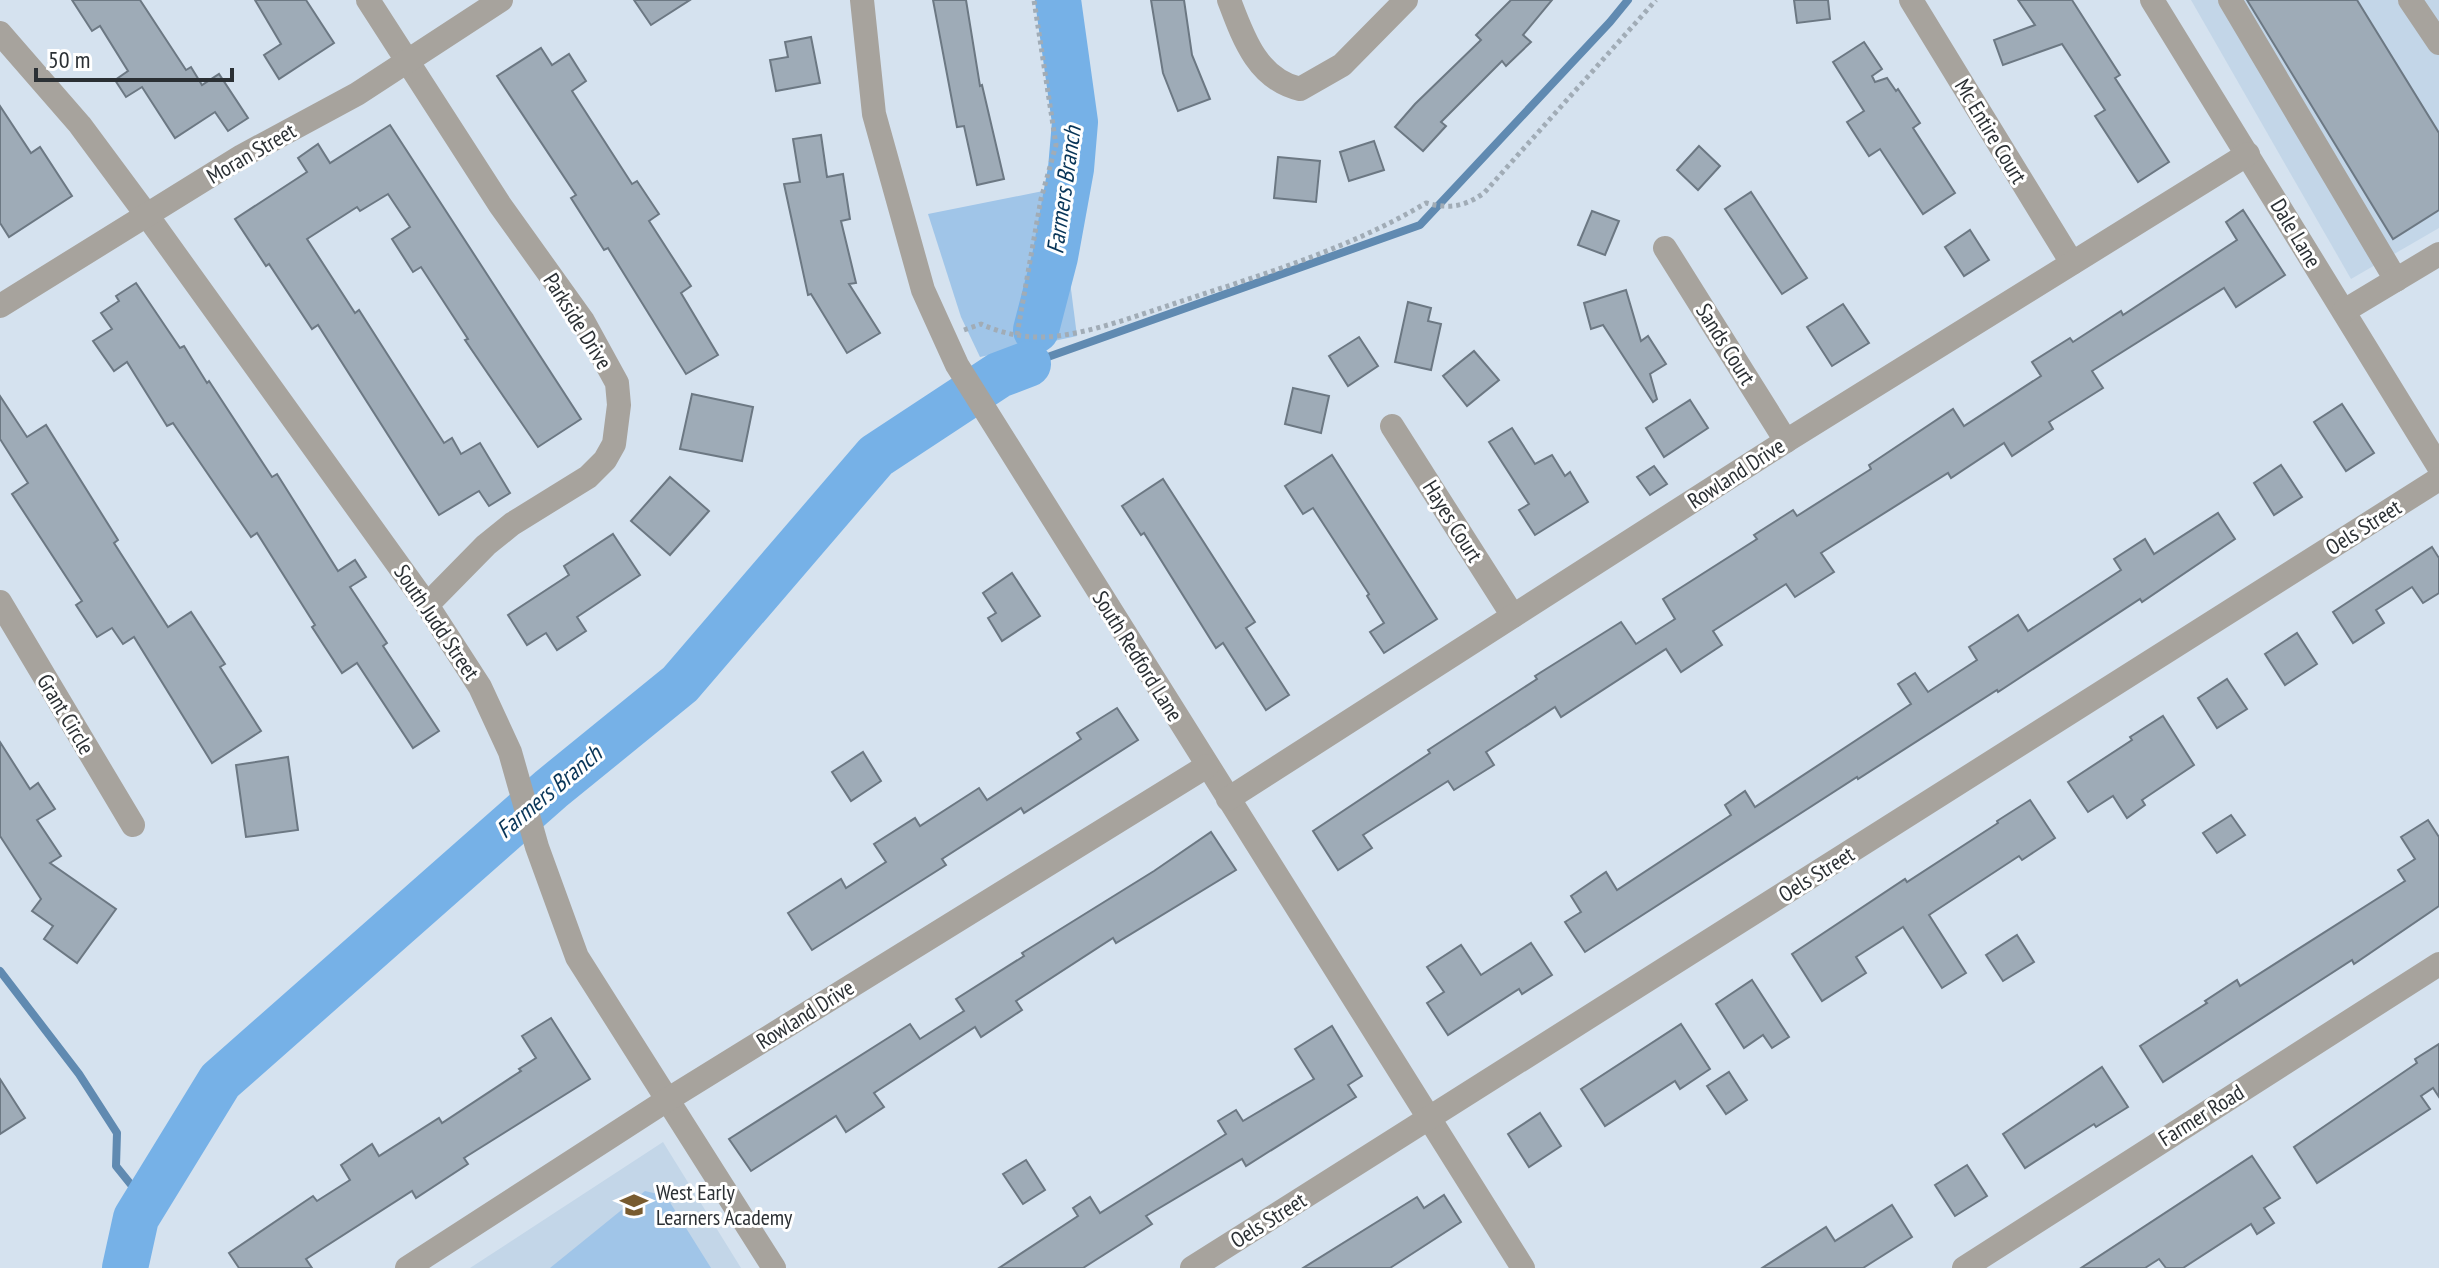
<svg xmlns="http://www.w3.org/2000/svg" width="2439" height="1268" viewBox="0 0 2439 1268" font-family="'PT Sans Narrow',sans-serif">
  <rect width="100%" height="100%" fill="#d5e2ef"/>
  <g fill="#c3d6e8">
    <polygon points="2191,0 2439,0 2439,228 2351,279"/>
    <polygon points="663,1142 741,1268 470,1268"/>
  </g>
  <g fill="#a0c5e8">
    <polygon points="1058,188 1077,336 980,357 961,317 928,214"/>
    <polygon points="645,1191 666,1196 711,1268 550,1268"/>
  </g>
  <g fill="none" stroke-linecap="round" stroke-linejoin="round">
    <g stroke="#608ab1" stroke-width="8">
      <polyline points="1028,364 1420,225 1610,22 1628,0"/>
      <polyline points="1028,364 1034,343"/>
      <polyline points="0,971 79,1074 117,1133 116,1166 145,1202"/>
    </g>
    <g stroke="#76b1e7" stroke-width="46">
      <polyline points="1036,330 1055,257 1071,169 1075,122 1058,0"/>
      <polyline points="125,1268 136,1218 220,1081 551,789 680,684 876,456 999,375 1028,364"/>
    </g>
  </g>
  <g fill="#9eabb7" stroke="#6c7883" stroke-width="2">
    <polygon points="72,0 140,0 186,70 191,67 202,85 219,74 248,118 228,131 215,112 175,138 142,87 126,97 115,80 128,71 100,26 92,31"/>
    <polygon points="255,0 306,0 334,43 279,79 264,55 281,44"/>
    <polygon points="634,0 690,0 651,25"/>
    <polygon points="933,0 966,0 980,86 982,85 1004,179 977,185 964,126 957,127"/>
    <polygon points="1151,0 1184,0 1192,55 1210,99 1178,111 1163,73"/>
    <polygon points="1511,0 1552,0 1523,35 1531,42 1506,66 1502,61 1441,122 1446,126 1423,151 1395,127 1415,104 1481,40 1476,35"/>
    <polygon points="1794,0 1828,0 1830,19 1797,23"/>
    <polygon points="2018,0 2072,0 2120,75 2115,78 2169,162 2138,182 2095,116 2105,110 2062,44 2003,65 1994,40 2035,25"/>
    <polygon points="2247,0 2357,0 2439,133 2439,210 2393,239"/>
    <polygon points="811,37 820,83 776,91 770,60 788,57 785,42"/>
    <polygon points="1864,42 1882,69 1872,76 1875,82 1887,78 1896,91 1898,89 1920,123 1913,128 1955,193 1923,214 1880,149 1869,156 1847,122 1864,111 1833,62"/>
    <polygon points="541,48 552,65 569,54 586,81 572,91 632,184 637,181 659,214 649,221 691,286 681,293 718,355 686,374 608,248 604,250 571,198 576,195 497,76"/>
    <polygon points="0,106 31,153 40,147 72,196 9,237 0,223"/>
    <polygon points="390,125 581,419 538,447 465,340 468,339 421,267 413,272 392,239 410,227 388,194 360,211 357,207 307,239 355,313 359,310 444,443 452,438 461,454 480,443 510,493 489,506 479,491 439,515 318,325 312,329 269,264 266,266 235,219 307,172 298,158 318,144 330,163"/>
    <polygon points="821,135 827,177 843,174 850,219 841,221 856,283 849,284 880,333 847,353 811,294 808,295 784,184 800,182 793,139"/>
    <polygon points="1374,141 1384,170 1349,181 1340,152"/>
    <polygon points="1699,146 1720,166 1698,190 1677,170"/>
    <polygon points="1278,157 1320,161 1316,202 1274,198"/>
    <polygon points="1751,192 1807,278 1782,294 1725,209"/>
    <polygon points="2243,210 2285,275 2236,307 2224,288 2092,371 2103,388 2049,422 2053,429 2012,456 2004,443 1951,478 1948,473 1821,553 1834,572 1795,597 1786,584 1713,631 1722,645 1681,672 1666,649 1561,717 1555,707 1486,752 1494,765 1454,790 1448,781 1363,835 1372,848 1338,870 1313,831 1430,753 1428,750 1537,679 1535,676 1621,622 1636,644 1675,619 1663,599 1757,539 1754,535 1793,510 1797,516 1871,469 1869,465 1953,409 1964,426 2041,376 2032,362 2070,338 2073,342 2121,311 2123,315 2237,240 2226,222"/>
    <polygon points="1592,211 1619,221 1605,255 1578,245"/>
    <polygon points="1970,230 1989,260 1964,276 1945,247"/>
    <polygon points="136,283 180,348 184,346 207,383 209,381 272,477 277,474 338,571 355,560 366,577 350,587 387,643 383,646 439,731 413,748 357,663 342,673 312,627 315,625 257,533 251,537 173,423 167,426 127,362 114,371 93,341 112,329 101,313 119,301 116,296"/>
    <polygon points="1626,290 1641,341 1648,336 1666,364 1650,374 1657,399 1653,402 1603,325 1591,329 1584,303"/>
    <polygon points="1408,302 1431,308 1428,321 1441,324 1431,370 1395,362"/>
    <polygon points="1843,304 1869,343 1832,366 1807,327"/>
    <polygon points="1359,337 1378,366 1348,386 1329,356"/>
    <polygon points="1474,351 1499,380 1467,406 1443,376"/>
    <polygon points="1293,388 1329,396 1321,433 1285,424"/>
    <polygon points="692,394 753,407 742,461 680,449"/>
    <polygon points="0,396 27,437 46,425 118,540 114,543 168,627 191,612 225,664 220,667 261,731 212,763 134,637 123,644 112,628 97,637 76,605 82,601 12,494 28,483 0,439"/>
    <polygon points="1690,400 1708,428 1664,457 1646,428"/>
    <polygon points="2342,404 2374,453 2346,471 2314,422"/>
    <polygon points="1512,428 1535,464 1552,455 1565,476 1570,472 1588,502 1535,535 1519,510 1529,504 1489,442"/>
    <polygon points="1332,455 1437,619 1384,653 1370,632 1384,623 1367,596 1369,594 1313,508 1303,514 1285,486"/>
    <polygon points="2281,465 2302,497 2274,515 2254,483"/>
    <polygon points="1654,466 1667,484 1650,495 1637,477"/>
    <polygon points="670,477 709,511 670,555 631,521"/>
    <polygon points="1163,479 1255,622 1246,628 1289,695 1266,710 1223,643 1216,648 1144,533 1141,535 1122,506"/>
    <polygon points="2218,513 2235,539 2142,602 2140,599 1998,692 1997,690 1858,779 1857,777 1585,952 1565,922 1581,912 1571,896 1606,872 1617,890 1731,815 1725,805 1745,791 1755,807 1911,704 1898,684 1915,673 1928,692 1977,660 1969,647 2018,615 2028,631 2121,570 2114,559 2145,539 2154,554"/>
    <polygon points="613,534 640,575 577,617 586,631 557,650 546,633 527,645 508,615 569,575 564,566"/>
    <polygon points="2432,547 2439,558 2439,593 2423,603 2412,587 2376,610 2384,623 2353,643 2333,612"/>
    <polygon points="1012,573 1040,616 1002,641 988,618 996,613 983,593"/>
    <polygon points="2297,633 2317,664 2285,685 2265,654"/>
    <polygon points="2227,679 2247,709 2217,728 2198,698"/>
    <polygon points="1117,708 1138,740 1024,813 1021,808 942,859 946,865 812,950 788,913 841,879 846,888 886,862 874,844 915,818 920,826 979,788 987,800 1081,739 1077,733"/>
    <polygon points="2163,716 2194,765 2142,800 2145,805 2127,818 2113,796 2088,812 2068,782 2132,740 2130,737"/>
    <polygon points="0,742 30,789 38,783 55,809 37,820 61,856 50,863 116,909 77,963 44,939 53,926 32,911 41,899 0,836"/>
    <polygon points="863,752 881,781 851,801 832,772"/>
    <polygon points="288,757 298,830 246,837 236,765"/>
    <polygon points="2030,800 2055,838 2022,860 2019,856 1929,915 1966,973 1942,988 1903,927 1856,957 1866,973 1822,1001 1792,954 1905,879 1907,882 1998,823 1997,821"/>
    <polygon points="2231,815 2245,835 2217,853 2203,833"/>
    <polygon points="2428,820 2439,837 2439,906 2354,964 2352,960 2163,1082 2140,1046 2207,1003 2205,1001 2237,980 2240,986 2405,881 2398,870 2415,859 2401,837"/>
    <polygon points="1211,832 1236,870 1116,943 1113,938 1016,1001 1022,1010 981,1037 975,1027 874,1093 884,1107 846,1132 836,1116 751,1171 729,1139 910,1024 920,1039 964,1011 956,999 1024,956 1022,953 1154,871"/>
    <polygon points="2017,935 2034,962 2003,981 1986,955"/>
    <polygon points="1531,943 1552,975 1522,994 1519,989 1448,1035 1427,1003 1444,992 1427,967 1461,945 1481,975"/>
    <polygon points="1752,980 1789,1037 1772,1048 1763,1035 1744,1048 1716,1004"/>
    <polygon points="551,1018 590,1079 464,1158 468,1164 416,1198 412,1191 306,1259 312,1268 239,1268 229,1253 313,1196 317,1201 350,1180 341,1165 372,1144 379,1156 439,1118 442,1123 521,1071 519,1069 536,1058 522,1036"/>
    <polygon points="1681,1024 1710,1069 1680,1089 1675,1081 1605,1126 1581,1089"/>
    <polygon points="1332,1026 1362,1076 1348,1085 1356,1097 1246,1166 1242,1159 1146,1216 1152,1224 1083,1268 999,1268 1078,1216 1073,1208 1090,1197 1100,1213 1226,1134 1218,1121 1236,1110 1243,1121 1314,1079 1295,1049"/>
    <polygon points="2439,1044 2439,1097 2433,1088 2421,1096 2430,1109 2317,1183 2294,1147 2417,1063 2415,1059"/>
    <polygon points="2102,1067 2128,1107 2096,1127 2094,1124 2025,1168 2003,1134"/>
    <polygon points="1729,1072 1747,1100 1726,1114 1707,1086"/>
    <polygon points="0,1079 25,1118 0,1134"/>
    <polygon points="1540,1113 1561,1146 1529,1167 1508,1134"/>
    <polygon points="2252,1156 2280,1198 2264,1208 2274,1223 2257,1234 2251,1224 2183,1268 2166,1268 2159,1259 2145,1268 2081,1268"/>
    <polygon points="1026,1160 1045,1190 1023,1204 1003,1174"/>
    <polygon points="1967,1165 1987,1196 1955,1216 1935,1185"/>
    <polygon points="1444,1195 1461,1222 1390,1268 1303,1268 1417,1197 1424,1208"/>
    <polygon points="1892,1205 1912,1237 1863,1268 1762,1268 1826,1227 1835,1241"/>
  </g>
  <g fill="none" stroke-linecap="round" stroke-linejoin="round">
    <g stroke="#a1acb6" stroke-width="5" stroke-dasharray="4 4" stroke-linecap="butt">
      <path d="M964,330L981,324C1001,333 1023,338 1046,337C1090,334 1135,316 1176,303C1261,275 1349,249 1426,203C1449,209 1464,207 1484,193L1656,0"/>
      <polyline points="1017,335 1041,199 1056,145 1034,0"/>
    </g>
    <g stroke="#a7a39d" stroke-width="24">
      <polyline points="368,0 500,205 583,321 617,383 619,405 614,444 605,460 588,477 512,524 486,545 427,605"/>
      <polyline points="862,0 874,114 923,290 957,365 1523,1268"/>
      <path d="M1229,0C1243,37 1257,79 1300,89L1342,65L1406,0"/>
      <polyline points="1911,0 2072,263"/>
      <polyline points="2152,0 2439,467"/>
      <polyline points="2230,0 2396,280"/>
      <polyline points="2410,0 2439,43"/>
      <polyline points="0,33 80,125 146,214 427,605 480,687 510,752 537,847 577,957 774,1268"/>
      <polyline points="1665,248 1786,441"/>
      <polyline points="0,306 242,156 357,94 501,0"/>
      <polyline points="2344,311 2439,254"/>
      <polyline points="1392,426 1513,616"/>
      <polyline points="0,602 133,825"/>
      <polyline points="1228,799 1786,441 2248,154"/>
      <polyline points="407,1268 667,1100 1207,766"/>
      <polyline points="1192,1268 2439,479"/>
      <polyline points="1964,1268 2439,964"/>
    </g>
  </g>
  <defs>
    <g id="school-bare" transform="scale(2.16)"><path d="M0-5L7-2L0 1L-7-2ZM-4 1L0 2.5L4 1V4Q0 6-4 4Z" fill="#785b2f" stroke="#fff" stroke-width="2.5" paint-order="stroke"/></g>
  </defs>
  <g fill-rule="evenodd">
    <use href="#school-bare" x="634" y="1205"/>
  </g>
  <g text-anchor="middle" stroke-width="6" stroke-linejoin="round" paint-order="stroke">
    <g font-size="22" fill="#2b3034" stroke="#fff">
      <text transform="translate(1991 131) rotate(59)" y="8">Mc Entire Court</text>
      <text transform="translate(251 153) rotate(-30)" y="8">Moran Street</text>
      <text transform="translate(2296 233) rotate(59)" y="8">Dale Lane</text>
      <text transform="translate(578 321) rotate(58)" y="8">Parkside Drive</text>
      <text transform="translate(1726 344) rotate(58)" y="8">Sands Court</text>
      <text transform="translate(1736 473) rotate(-33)" y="8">Rowland Drive</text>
      <text transform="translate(1453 521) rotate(58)" y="8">Hayes Court</text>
      <text transform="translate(2363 527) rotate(-32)" y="8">Oels Street</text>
      <text transform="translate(437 622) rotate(56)" y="8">South Judd Street</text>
      <text transform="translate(1138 656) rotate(58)" y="8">South Redford Lane</text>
      <text transform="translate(66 714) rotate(59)" y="8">Grant Circle</text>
      <text transform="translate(1816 874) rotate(-32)" y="8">Oels Street</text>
      <text transform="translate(805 1014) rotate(-32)" y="8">Rowland Drive</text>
      <text transform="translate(2201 1115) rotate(-32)" y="8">Farmer Road</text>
      <text transform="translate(1268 1220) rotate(-32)" y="8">Oels Street</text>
    </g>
    <g font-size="22" fill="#2b3034" stroke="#fff" text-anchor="start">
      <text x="656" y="1200">West Early<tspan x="656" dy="25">Learners Academy</tspan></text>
    </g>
    <g font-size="24" font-style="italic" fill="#083558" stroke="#fff">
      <text transform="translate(1064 190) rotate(-82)" y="8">Farmers Branch</text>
      <text transform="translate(549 792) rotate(-40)" y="8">Farmers Branch</text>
    </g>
  </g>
  <path d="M36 68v12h196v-12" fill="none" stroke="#2b3034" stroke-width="4"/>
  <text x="48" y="68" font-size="24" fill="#2b3034" stroke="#ffffff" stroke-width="6" paint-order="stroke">50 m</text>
</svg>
